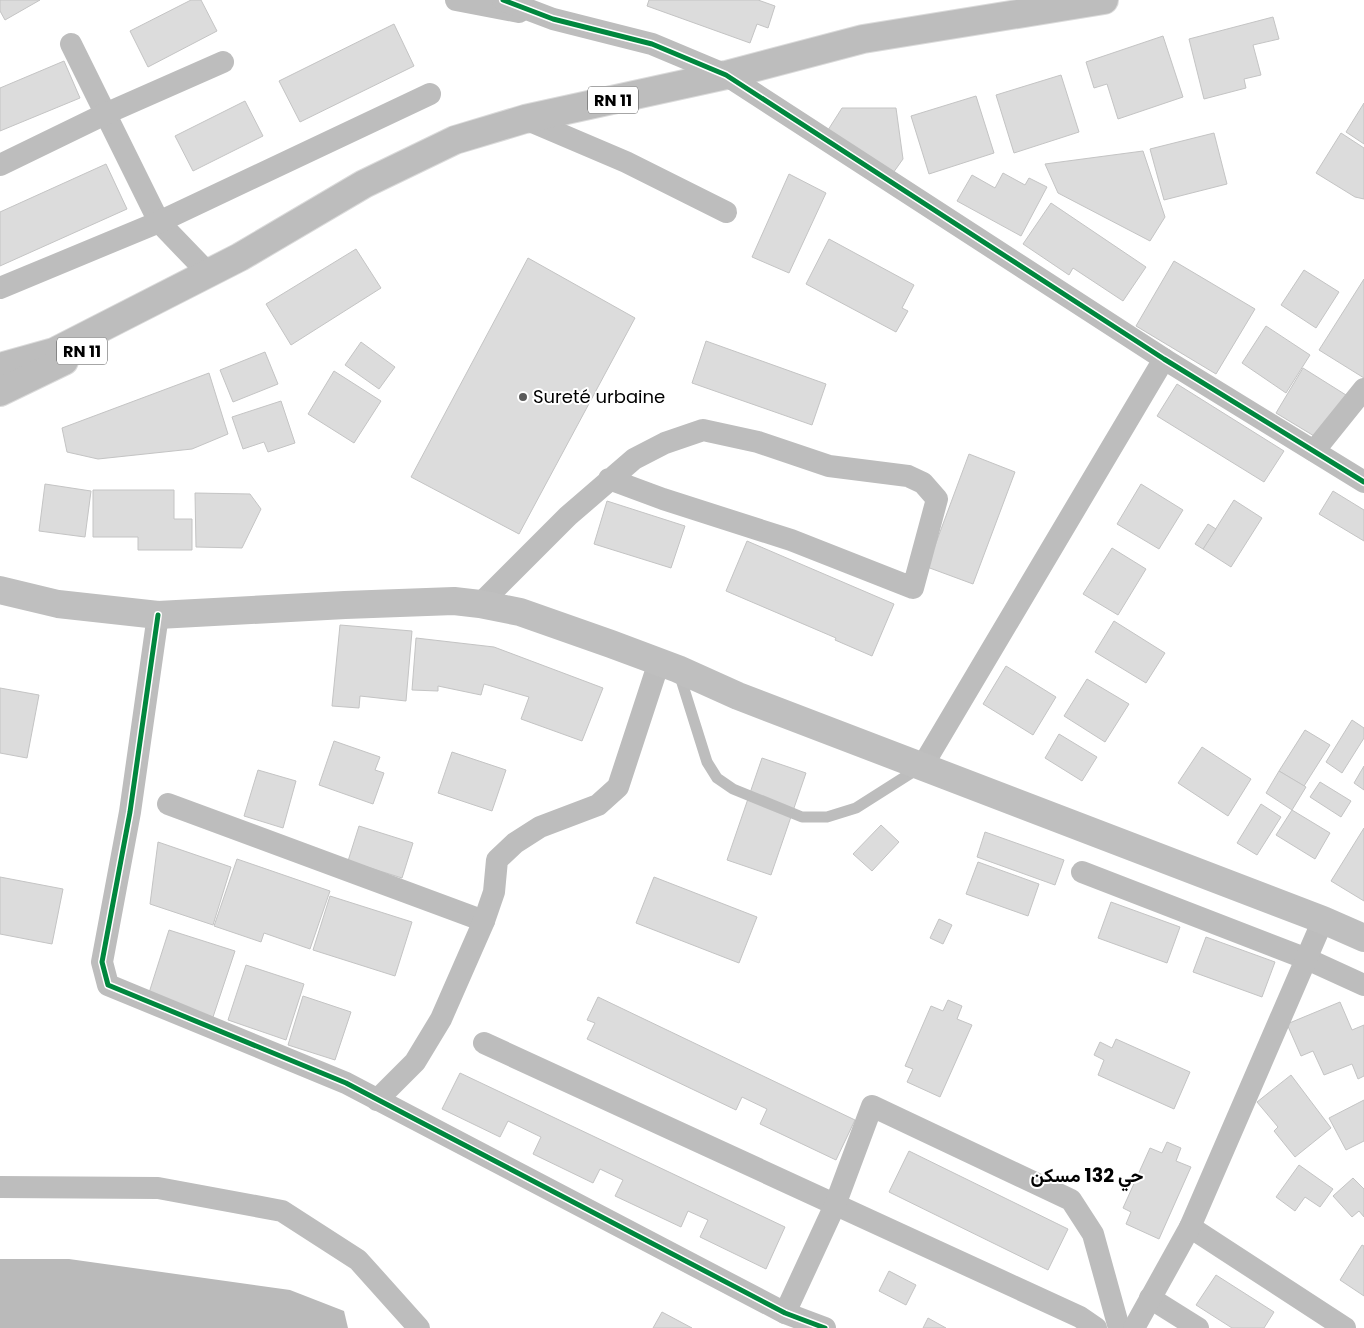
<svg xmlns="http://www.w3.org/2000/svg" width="1364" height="1328" viewBox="0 0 1364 1328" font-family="Poppins,Vazirmatn,sans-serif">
  <rect width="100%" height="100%" fill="#fff"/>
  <polygon fill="#bababa" points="0,1259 69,1259 290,1290 344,1311 348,1328 0,1328"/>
  <g fill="#dcdcdc" stroke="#c4c4c4">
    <polygon points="0,0 40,0 5,20 0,11"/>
    <polygon points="191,0 201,0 217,31 148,67 130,31"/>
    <polygon points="649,0 758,0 775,6 768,28 757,24 750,43 647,6"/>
    <polygon points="1273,17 1279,39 1253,45 1261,75 1244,79 1246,88 1204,99 1189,39"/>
    <polygon points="394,24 414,66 300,122 279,81"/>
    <polygon points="1163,36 1183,97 1118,119 1107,84 1094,88 1086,62"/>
    <polygon points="64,61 80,98 0,131 0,88"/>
    <polygon points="1061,75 1079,132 1014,153 996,95"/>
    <polygon points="976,96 994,153 929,174 911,116"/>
    <polygon points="245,101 263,136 193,171 175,136"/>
    <polygon points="1364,103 1364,144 1346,132"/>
    <polygon points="842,108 896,108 903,159 893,173 828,130"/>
    <polygon points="1214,133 1227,184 1164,200 1150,149"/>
    <polygon points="1341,133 1364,148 1364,199 1355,197 1316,173"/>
    <polygon points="1143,151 1165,217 1150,241 1058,193 1045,164"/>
    <polygon points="106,164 127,209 0,266 0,212"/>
    <polygon points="1003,173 1025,185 1029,178 1047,187 1021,236 957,201 972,175 995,188"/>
    <polygon points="789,174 826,193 789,273 752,257"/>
    <polygon points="1051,203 1146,267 1123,301 1073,268 1069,275 1023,244"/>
    <polygon points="829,239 914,285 902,308 908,311 896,332 806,284"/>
    <polygon points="356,249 381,288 291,345 266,304"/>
    <polygon points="528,258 635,318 519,534 411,477"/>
    <polygon points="1174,261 1255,309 1216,374 1136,326"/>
    <polygon points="1304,270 1339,292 1316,328 1281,305"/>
    <polygon points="1364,279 1364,378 1319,350"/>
    <polygon points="1266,326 1310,355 1286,393 1242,363"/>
    <polygon points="706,341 826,384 812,425 692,383"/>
    <polygon points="361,342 395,367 379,389 345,365"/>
    <polygon points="265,352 278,384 233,402 220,370"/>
    <polygon points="1303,368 1346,395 1319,439 1276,413"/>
    <polygon points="334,371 381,401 354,443 308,414"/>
    <polygon points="209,373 228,434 192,449 98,459 67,452 62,428"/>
    <polygon points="1177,384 1284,451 1264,482 1157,416"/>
    <polygon points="281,401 295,443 268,452 264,442 243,449 232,417"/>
    <polygon points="969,454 1015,472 973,584 927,567"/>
    <polygon points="45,484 91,491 85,537 39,531"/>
    <polygon points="1141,484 1183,510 1159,549 1117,524"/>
    <polygon points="93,490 174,490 174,519 192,519 192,550 138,550 138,537 93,537"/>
    <polygon points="1333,491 1364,510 1364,541 1319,514"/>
    <polygon points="195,493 250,494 261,509 242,548 196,547"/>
    <polygon points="1234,500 1262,518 1231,567 1203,549"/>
    <polygon points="607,501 685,526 671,568 594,544"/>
    <polygon points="1208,524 1216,529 1203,549 1195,544"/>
    <polygon points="747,541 894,604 872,656 835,640 836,638 726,591"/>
    <polygon points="1112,548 1146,569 1118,615 1083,594"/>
    <polygon points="1114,621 1165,653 1146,683 1095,652"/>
    <polygon points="340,625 412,631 406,701 360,696 359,708 332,706"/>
    <polygon points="416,638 494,647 603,688 582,741 521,719 529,697 484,684 481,695 438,686 438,691 412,690"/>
    <polygon points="1006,666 1056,697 1033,735 983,704"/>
    <polygon points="1087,679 1129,704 1105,742 1064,716"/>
    <polygon points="0,688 39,695 27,758 0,753"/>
    <polygon points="1352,720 1364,728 1364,738 1342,773 1326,762"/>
    <polygon points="1305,730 1330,745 1304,786 1279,771"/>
    <polygon points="1059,734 1097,757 1082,781 1045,758"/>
    <polygon points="334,741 380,757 375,770 384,773 373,804 319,785"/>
    <polygon points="1202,747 1251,779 1228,816 1178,783"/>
    <polygon points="452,752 506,770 492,811 438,793"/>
    <polygon points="762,758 806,773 771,875 727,860"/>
    <polygon points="1364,766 1364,790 1354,783"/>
    <polygon points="258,770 296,781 283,828 244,816"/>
    <polygon points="1279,771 1306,787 1292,810 1266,793"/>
    <polygon points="1320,782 1351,801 1341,817 1310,797"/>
    <polygon points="1261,804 1281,817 1257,855 1237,843"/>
    <polygon points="1292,810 1330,833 1315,859 1276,835"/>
    <polygon points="881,825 899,842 872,871 853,854"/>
    <polygon points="359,826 413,843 402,878 348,861"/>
    <polygon points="1364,828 1364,901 1331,881"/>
    <polygon points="985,832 1064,860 1055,885 977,857"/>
    <polygon points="158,842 231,867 213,925 150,904"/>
    <polygon points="237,859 330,891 310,949 264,933 261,942 214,926"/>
    <polygon points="978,862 1039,884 1028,916 966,894"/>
    <polygon points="0,877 63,889 52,944 0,934"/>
    <polygon points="654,877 757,917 739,963 636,923"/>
    <polygon points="330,896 412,922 395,976 313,950"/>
    <polygon points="1111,902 1180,927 1167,963 1098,938"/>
    <polygon points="939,919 952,925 943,944 930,938"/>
    <polygon points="169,930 235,951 213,1017 148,996"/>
    <polygon points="1206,937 1275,962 1262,997 1193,972"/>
    <polygon points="246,965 304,984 286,1040 228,1020"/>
    <polygon points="303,996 351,1012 335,1060 288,1045"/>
    <polygon points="598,997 855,1120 836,1160 760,1124 767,1109 742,1097 736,1110 587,1039 595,1023 587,1020"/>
    <polygon points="948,1000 962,1006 957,1019 972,1025 940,1097 907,1082 913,1069 905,1066 931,1006 943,1011"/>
    <polygon points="1340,1002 1352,1030 1364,1025 1364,1076 1358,1079 1352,1064 1324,1075 1313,1051 1301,1056 1287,1024"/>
    <polygon points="1116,1039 1190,1072 1174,1109 1098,1075 1104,1060 1094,1055 1100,1042 1112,1048"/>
    <polygon points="460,1073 785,1227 766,1269 700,1237 708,1220 688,1211 681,1227 615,1196 623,1180 600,1169 593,1183 533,1154 541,1137 508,1121 500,1137 442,1109"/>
    <polygon points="1291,1075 1331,1128 1295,1157 1274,1131 1278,1127 1257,1102"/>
    <polygon points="1364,1100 1364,1141 1346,1150 1329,1118"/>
    <polygon points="1167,1142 1181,1148 1176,1161 1191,1167 1159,1239 1126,1224 1131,1212 1123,1208 1150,1148 1162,1153"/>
    <polygon points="909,1151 1068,1229 1048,1270 889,1192"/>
    <polygon points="1299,1165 1333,1189 1320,1207 1305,1197 1295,1211 1276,1197"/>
    <polygon points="1353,1178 1364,1189 1364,1217 1359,1211 1352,1217 1333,1196"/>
    <polygon points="1362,1245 1364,1246 1364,1296 1340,1280"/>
    <polygon points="889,1271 916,1285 906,1305 879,1291"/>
    <polygon points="1216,1275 1274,1312 1264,1328 1232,1328 1196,1305"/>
    <polygon points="662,1312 692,1328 653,1328"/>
    <polygon points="928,1318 946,1328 923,1328"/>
  </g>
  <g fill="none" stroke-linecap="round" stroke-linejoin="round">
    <g stroke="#dbdbdb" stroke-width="30">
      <g id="primary">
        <polyline points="0,367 54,352 240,257 364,184 455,140 525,119 726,75 863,39 1104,0"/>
        <polyline points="0,392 64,361"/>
      </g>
    </g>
    <polyline stroke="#bdbdbd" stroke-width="11" points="679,673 707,762 717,778 733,789 802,817 827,817 856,808 919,768"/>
    <g stroke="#bdbdbd" stroke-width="22">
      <polyline points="456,0 519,12"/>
      <polyline points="503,0 553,19 652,44 726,75 1164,359 1364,482"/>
      <polyline points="71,44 159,222 208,273"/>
      <polyline points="525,119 626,162 726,212"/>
      <polyline points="0,165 105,114 223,62"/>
      <polyline points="0,288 159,222 430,94"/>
      <polyline points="1314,451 1364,389"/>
      <polyline points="480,604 568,516 634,459 665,443 703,430 758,442 829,466 908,476 923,483 937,499 913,588 791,540 663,499 609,479"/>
      <polyline points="158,615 130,812 102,962 108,985 346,1083 785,1313 825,1328"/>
      <polyline points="923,765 1164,359"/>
      <polyline points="168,804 484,921"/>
      <polyline points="1082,872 1307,959 1364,985"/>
      <polyline points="484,1043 1080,1317 1096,1328"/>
      <polyline points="377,1100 415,1062 441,1019 484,921 494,892 497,860 515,843 540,827 598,805 618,787 659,662"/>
      <polyline points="0,1187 158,1188 282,1211 358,1260 419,1328"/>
      <polyline points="1190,1227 1345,1328"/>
      <polyline points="1150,1298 1198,1328"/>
      <polyline points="785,1313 835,1205 872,1106 1071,1200 1093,1234 1119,1328"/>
      <polyline points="1134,1328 1190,1227 1323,920"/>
    </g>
    <polyline stroke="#bfbfbf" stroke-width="28" points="0,590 58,604 158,615 345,605 454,601 480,604 520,612 611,644 678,669 738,696 1323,920 1364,938"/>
    <use href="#primary" stroke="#bdbdbd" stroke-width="28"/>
    <g stroke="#fff" stroke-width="8">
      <g id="cycleway">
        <polyline points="503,0 553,19 652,44 726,75 1164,359 1364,482"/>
        <polyline points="158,615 130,812 102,962 108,985 346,1083 785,1313 825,1328"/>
      </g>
    </g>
    <use href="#cycleway" stroke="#00873e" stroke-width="5"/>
  </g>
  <circle fill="#595959" stroke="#fff" stroke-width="2" cx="523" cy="397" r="5"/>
  <g text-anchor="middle" stroke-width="4" stroke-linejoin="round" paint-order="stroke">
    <g fill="#fff" stroke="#4c4c4c" stroke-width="1">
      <rect x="588" y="86.5" width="50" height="27" rx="4"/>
      <rect x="57" y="337.5" width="50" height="27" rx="4"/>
    </g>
    <g font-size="16" font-weight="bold" fill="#000">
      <text x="613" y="106">RN 11</text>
      <text x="82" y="357">RN 11</text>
    </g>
    <g font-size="18" fill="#000" stroke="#fff" text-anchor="start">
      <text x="533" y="403">Sureté urbaine</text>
    </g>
    <g font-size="19" font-weight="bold" fill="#000" stroke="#fff">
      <text x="1087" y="1182">حي 132 مسكن</text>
    </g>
  </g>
</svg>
